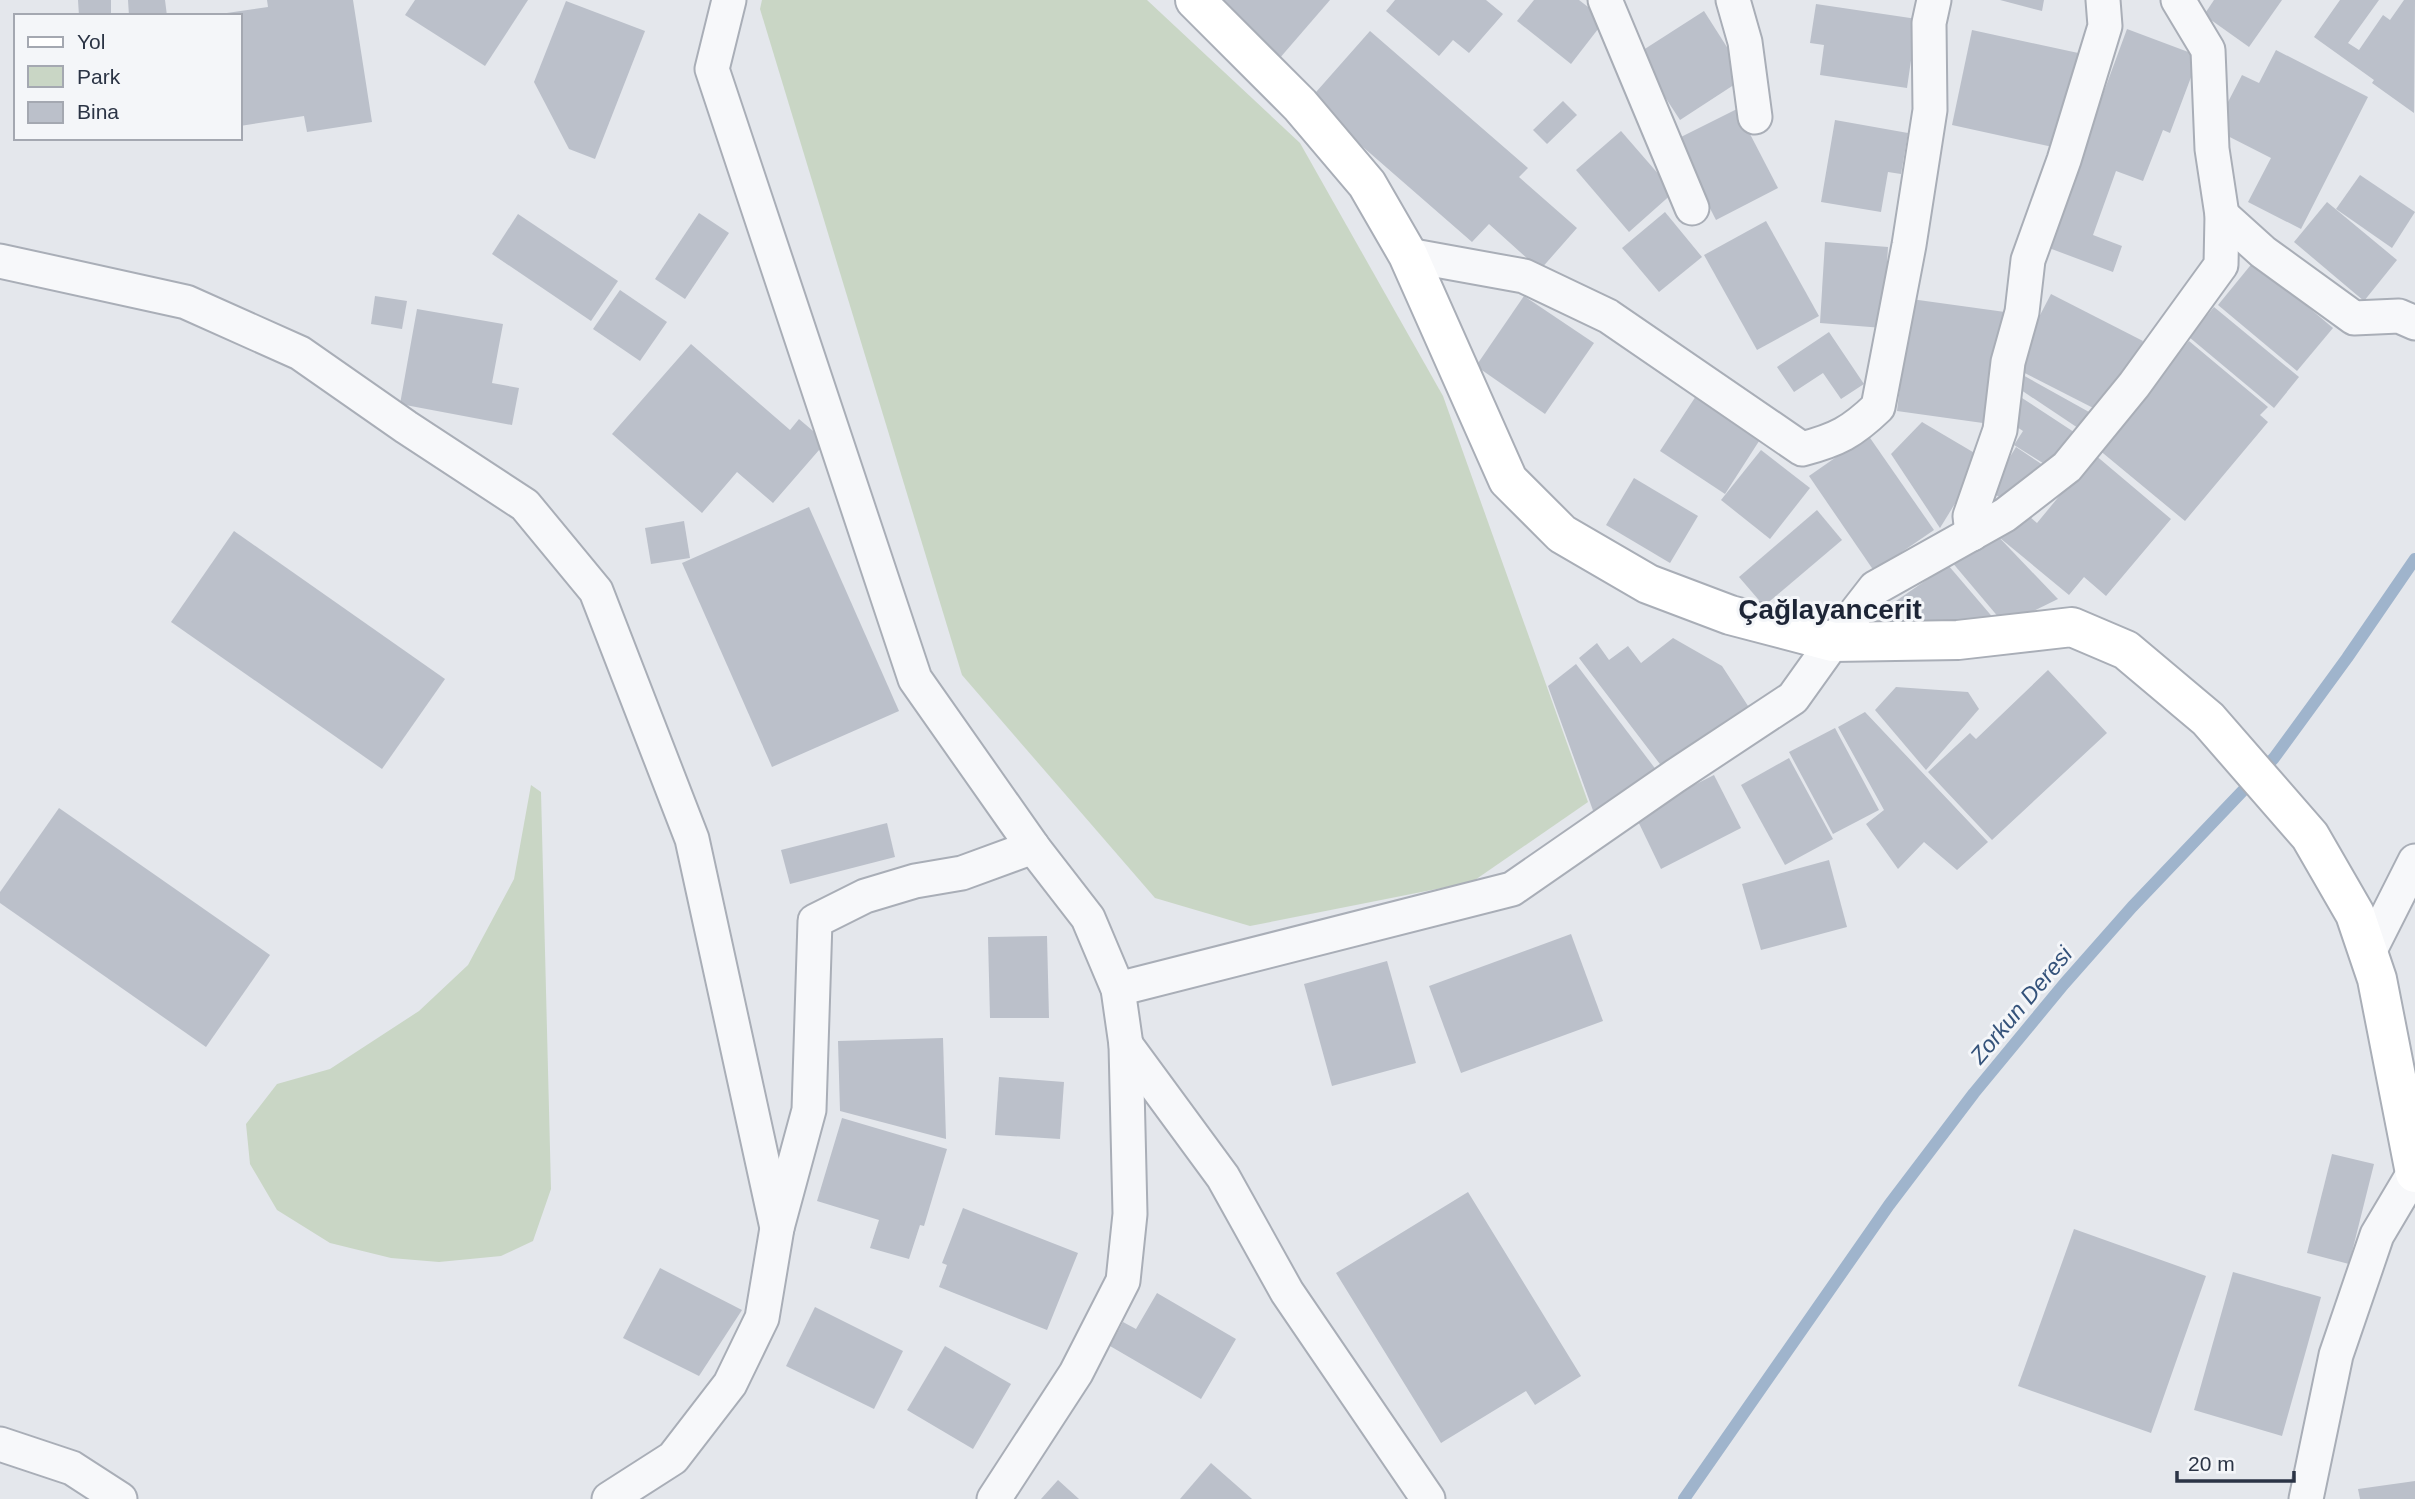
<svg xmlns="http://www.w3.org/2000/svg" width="2415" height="1499" viewBox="0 0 2415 1499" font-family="Helvetica,sans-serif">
  <rect width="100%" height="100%" fill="#e4e7ec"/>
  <g fill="#c9d6c5">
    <polygon points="762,0 1147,0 1300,143 1443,396 1588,802 1472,882 1250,926 1155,898 962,675 760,9"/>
    <polygon points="531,785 541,792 551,1189 533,1241 501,1256 439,1262 391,1258 330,1243 277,1210 250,1164 246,1124 277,1084 330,1069 419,1011 468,965 514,879"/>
  </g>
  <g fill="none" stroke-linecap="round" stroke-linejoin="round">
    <polyline stroke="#9fb4cc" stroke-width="12" points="1684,1499 1889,1205 1974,1093 2064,984 2132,907 2274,758 2347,658 2415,559"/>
  </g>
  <g fill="#bbc0ca">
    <polygon points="78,0 111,0 111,16 79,16"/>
    <polygon points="128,0 165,0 167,16 129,16"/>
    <polygon points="267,0 353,0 372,122 307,132 304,116 240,126 240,16 220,14 268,7"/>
    <polygon points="415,0 528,0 485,66 405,15"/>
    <polygon points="1211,0 1330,0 1279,59"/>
    <polygon points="1395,0 1486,0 1503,14 1469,53 1453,40 1439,56 1386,11"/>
    <polygon points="1534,0 1579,0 1605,20 1571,64 1517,21"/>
    <polygon points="2000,0 2044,0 2042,11"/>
    <polygon points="2214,0 2282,0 2249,47 2204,15"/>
    <polygon points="2340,0 2379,0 2348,43 2359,50 2383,15 2390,20 2404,0 2415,0 2414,113 2372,83 2374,80 2314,37"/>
    <polygon points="566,1 645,31 595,159 569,149 534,82"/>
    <polygon points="1816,4 1917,19 1907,88 1820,75 1824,45 1810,43"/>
    <polygon points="1704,11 1746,77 1680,120 1637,54"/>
    <polygon points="2127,29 2199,56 2170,133 2163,130 2143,181 2116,171 2093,235 2122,246 2113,272 2041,245 2081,154"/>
    <polygon points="1972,30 2083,54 2062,149 1952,125"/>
    <polygon points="1370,31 1528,168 1519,177 1577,228 1540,270 1489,224 1472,242 1309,100"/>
    <polygon points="2276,50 2368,97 2301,229 2248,202 2271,158 2214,129 2242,75 2259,83"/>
    <polygon points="1563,101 1577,115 1547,144 1533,130"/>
    <polygon points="1737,109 1778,188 1716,220 1675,140"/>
    <polygon points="1835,120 1908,133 1901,174 1888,172 1881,212 1821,202"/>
    <polygon points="1621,131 1674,192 1629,232 1576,170"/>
    <polygon points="2360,175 2415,212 2392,248 2336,209"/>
    <polygon points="2327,202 2397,260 2364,301 2294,242"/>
    <polygon points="1665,212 1702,257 1659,292 1622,248"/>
    <polygon points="699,213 729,233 685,299 655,279"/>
    <polygon points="518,214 618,281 591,321 492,254"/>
    <polygon points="1766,221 1819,316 1757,350 1704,255"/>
    <polygon points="1825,242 1888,247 1883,328 1820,323"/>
    <polygon points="2254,261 2333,328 2297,371 2218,305"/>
    <polygon points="620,290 667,322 640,361 593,329"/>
    <polygon points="2051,294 2143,341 2105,414 2013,367"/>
    <polygon points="375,296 407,301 402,329 371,324"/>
    <polygon points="1524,296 1594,343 1545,414 1476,366"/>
    <polygon points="1911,299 2005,312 1990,424 1897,411"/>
    <polygon points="2214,307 2299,377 2274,408 2189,337"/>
    <polygon points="417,309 503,324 492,383 519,388 512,425 400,404"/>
    <polygon points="1829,332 1864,384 1841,399 1823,373 1794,392 1777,367"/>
    <polygon points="2189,341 2268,407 2260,415 2268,422 2185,521 2098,449"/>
    <polygon points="691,344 790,430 799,419 826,442 773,503 737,472 702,513 612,434"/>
    <polygon points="2021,374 2089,412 2078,428 2021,390"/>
    <polygon points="1696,396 1761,438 1725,494 1660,451"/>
    <polygon points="2022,398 2080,436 2057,472 2014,445 2023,431 2008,421"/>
    <polygon points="1922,422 1983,458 1940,528 1891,454"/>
    <polygon points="1868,435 1934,530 1874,571 1809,476"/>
    <polygon points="2016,447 2046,467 2013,505 1989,491"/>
    <polygon points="1761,450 1810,488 1770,539 1721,500"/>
    <polygon points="2094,454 2171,519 2106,596 2084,577 2069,595 2000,538 2022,510 2037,523"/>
    <polygon points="1634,478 1698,516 1670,563 1606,525"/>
    <polygon points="809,507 899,711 772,767 682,563"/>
    <polygon points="1817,510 1842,540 1764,606 1739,577"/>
    <polygon points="684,521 690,558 651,564 645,528"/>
    <polygon points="1992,530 2058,599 2005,625 1951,561"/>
    <polygon points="234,531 445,679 382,769 171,622"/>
    <polygon points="1948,565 1995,620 1923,630 1896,601"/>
    <polygon points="1673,638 1722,666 1750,709 1666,772 1579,658 1597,643 1609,660 1628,646 1641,663"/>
    <polygon points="1576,664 1657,771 1595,816 1548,686"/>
    <polygon points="2048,670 2107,733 1992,840 1928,772 1970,733 1976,739"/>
    <polygon points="1896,687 1968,692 1979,709 1926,770 1875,710"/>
    <polygon points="1865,712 1988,842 1957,870 1924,842 1898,869 1866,824 1884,810 1838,727"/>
    <polygon points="1835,728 1879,810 1833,834 1789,752"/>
    <polygon points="1789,758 1833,839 1785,865 1741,785"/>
    <polygon points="1714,775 1741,828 1661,869 1635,815"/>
    <polygon points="59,808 270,955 206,1047 0,903 0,892"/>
    <polygon points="887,823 895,857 790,884 781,850"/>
    <polygon points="1829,860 1847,927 1761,950 1742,884"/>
    <polygon points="1571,934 1603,1021 1461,1073 1429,986"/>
    <polygon points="1047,936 1049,1018 990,1018 988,937"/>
    <polygon points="1387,961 1416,1063 1332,1086 1304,984"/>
    <polygon points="943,1038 946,1139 840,1111 838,1041"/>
    <polygon points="999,1077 1064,1082 1060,1139 995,1135"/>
    <polygon points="842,1118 947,1149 924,1226 920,1225 909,1259 870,1248 879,1220 817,1201"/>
    <polygon points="2332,1154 2374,1164 2349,1264 2307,1253"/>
    <polygon points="1468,1192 1581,1376 1535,1405 1526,1391 1441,1443 1336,1273"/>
    <polygon points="963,1208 1078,1253 1047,1330 939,1287 947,1265 942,1263"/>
    <polygon points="2074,1229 2206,1276 2151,1433 2018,1386"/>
    <polygon points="660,1268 742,1310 699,1376 623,1338"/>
    <polygon points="2233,1272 2321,1297 2282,1436 2194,1410"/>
    <polygon points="1157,1293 1236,1339 1201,1399 1110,1346 1123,1322 1136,1329"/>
    <polygon points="815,1307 903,1351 874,1409 786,1366"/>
    <polygon points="945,1346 1011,1384 973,1449 907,1410"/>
    <polygon points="1211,1463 1252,1499 1180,1499"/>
    <polygon points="1058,1480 1079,1499 1041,1499"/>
    <polygon points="2415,1481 2415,1499 2360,1499 2358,1489"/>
  </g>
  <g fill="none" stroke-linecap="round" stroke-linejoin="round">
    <g stroke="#a9aeb7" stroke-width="37">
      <g id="street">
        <polyline points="729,0 712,69 915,679 1033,847 1088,918 1118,989 1126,1045 1130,1214 1123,1281 1076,1373 994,1499"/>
        <polyline points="1605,0 1692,208"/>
        <polyline points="1733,0 1745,42 1755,117"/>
        <polyline points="2222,215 2263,252 2354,318 2399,316 2415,323"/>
        <path d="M1408,255L1524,276L1608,316L1802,449C1837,440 1852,432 1878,407L1909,245L1930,110L1929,23L1934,0"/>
        <polyline points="0,261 186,302 300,353 406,427 525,505 596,591 692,839 777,1228"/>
        <polyline points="1972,534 1970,516 2000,430 2008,362 2022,312 2028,260 2064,160 2105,26 2103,0"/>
        <polyline points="2368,954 2415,861"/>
        <polyline points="1118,989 1512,889 1675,776 1793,698 1833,642 1875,588 2005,515 2067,467 2134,385 2221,265 2222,215 2212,149 2208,50 2178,0"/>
        <polyline points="1126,1045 1223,1177 1287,1292 1428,1499"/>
        <polyline points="0,1444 72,1468 120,1499"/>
        <polyline points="609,1499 673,1458 730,1384 762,1318 777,1228 809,1110 815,921 865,896 915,881 962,873 1033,847"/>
        <polyline points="2306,1499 2336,1355 2377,1235 2415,1171"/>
      </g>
    </g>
    <g stroke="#a9aeb7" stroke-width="42">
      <polyline id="secondary" points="1195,0 1300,105 1367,184 1408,255 1508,480 1562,534 1648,584 1730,615 1833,642 1958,640 2072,627 2126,650 2208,719 2310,836 2355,914 2377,979 2415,1173"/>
    </g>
    <use href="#street" stroke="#f7f8fa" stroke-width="33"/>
    <use href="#secondary" stroke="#fff" stroke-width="38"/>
  </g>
  <g text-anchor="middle" stroke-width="6" stroke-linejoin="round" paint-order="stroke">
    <g font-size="23" font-style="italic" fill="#34527a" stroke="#f4f6f9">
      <text transform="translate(2021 1005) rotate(-50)" y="8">Zorkun Deresi</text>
    </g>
    <g font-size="28" font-weight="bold" fill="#1d2536" stroke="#f4f6f9">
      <text x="1830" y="619">Çağlayancerit</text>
    </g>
  </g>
  <rect x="14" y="14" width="228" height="126" fill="#f4f6f9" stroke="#a4a8b1" stroke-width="2"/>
  <rect x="28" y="37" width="35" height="10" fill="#ffffff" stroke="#a4a8b1" stroke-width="2"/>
  <text x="77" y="49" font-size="21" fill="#2b3445">Yol</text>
  <rect x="28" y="66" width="35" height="21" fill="#c9d6c5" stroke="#a4a8b1" stroke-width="2"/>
  <text x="77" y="84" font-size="21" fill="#2b3445">Park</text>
  <rect x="28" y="102" width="35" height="21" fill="#bbc0ca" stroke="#a4a8b1" stroke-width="2"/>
  <text x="77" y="119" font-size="21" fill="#2b3445">Bina</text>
  <path d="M2177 1471v10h117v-10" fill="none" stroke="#2b3445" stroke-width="3.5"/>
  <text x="2188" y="1471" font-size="21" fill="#2b3445" stroke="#f4f6f9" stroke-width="5" paint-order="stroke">20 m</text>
</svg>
